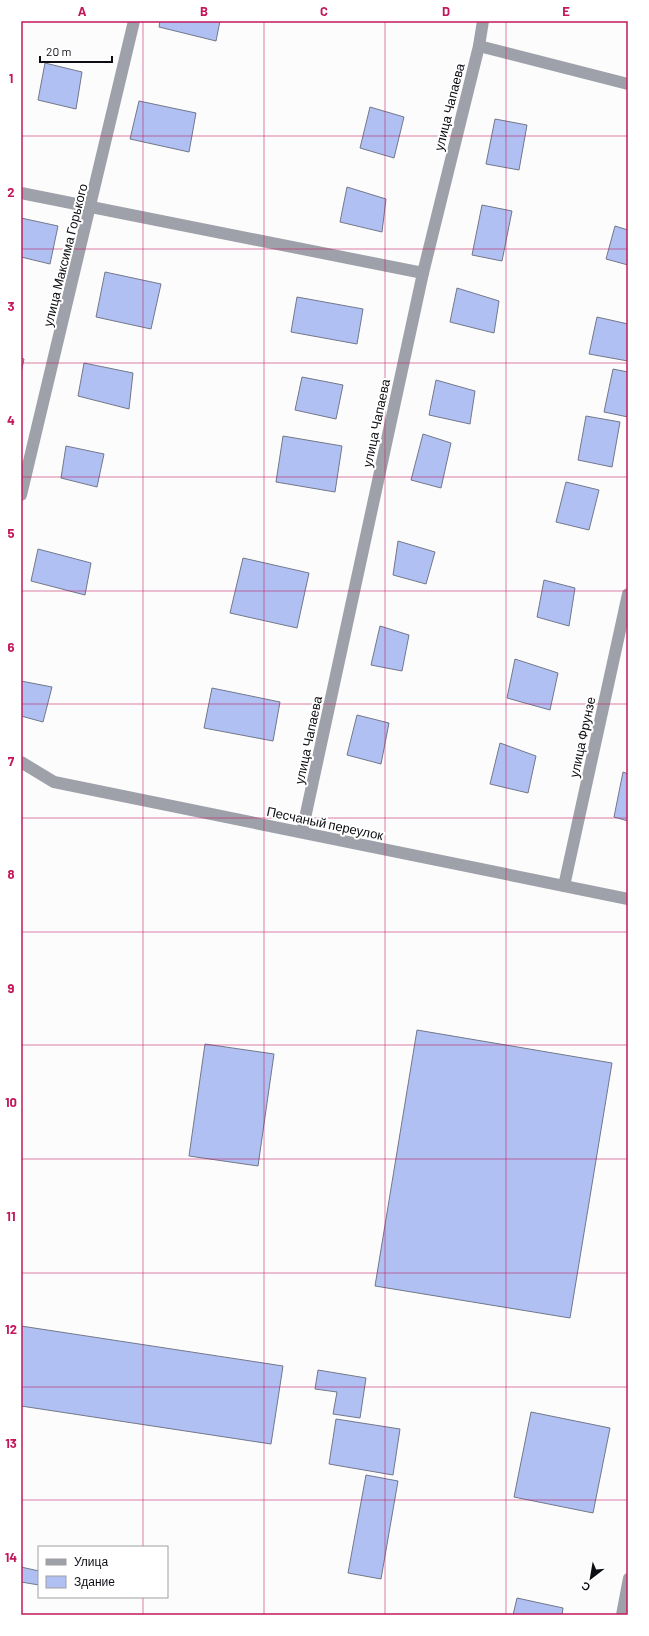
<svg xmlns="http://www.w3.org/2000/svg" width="649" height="1636" viewBox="0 0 649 1636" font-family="Barlow,sans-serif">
  <rect width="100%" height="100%" fill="#fcfcfc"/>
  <g fill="#b0c0f3" stroke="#72788a">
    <polygon points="160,21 220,21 216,41 159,27"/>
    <polygon points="45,63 82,72 76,109 38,100"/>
    <polygon points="139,101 196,113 189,152 130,139"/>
    <polygon points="370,107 404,117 394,158 360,148"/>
    <polygon points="495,119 527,125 519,170 486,164"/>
    <polygon points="347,187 386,199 382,232 340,222"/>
    <polygon points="482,205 512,211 502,261 472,255"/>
    <polygon points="21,218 58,226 50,264 21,257"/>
    <polygon points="615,226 628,230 628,265 606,259"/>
    <polygon points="105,272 161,284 151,329 96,317"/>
    <polygon points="457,288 499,301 494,333 450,322"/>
    <polygon points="297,297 363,309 357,344 291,332"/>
    <polygon points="597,317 628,324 628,361 589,354"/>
    <polygon points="21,358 24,359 21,373"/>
    <polygon points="84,363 133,373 129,409 78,396"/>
    <polygon points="613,369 628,372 628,417 604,412"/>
    <polygon points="302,377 343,385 336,419 295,410"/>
    <polygon points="436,380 475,391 470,424 429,415"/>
    <polygon points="586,416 620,422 612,467 578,460"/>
    <polygon points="423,434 451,443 441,488 411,480"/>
    <polygon points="283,436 342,446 335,492 276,482"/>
    <polygon points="66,446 104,454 97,487 61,478"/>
    <polygon points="566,482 599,490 589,530 556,522"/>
    <polygon points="398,541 435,552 426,584 393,575"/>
    <polygon points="38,549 91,563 85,595 31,581"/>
    <polygon points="243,558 309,573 297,628 230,613"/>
    <polygon points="544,580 575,588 569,626 537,617"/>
    <polygon points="380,626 409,635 402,671 371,665"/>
    <polygon points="515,659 558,673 550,710 507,698"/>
    <polygon points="21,681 52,687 43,722 21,716"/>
    <polygon points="212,688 280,702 273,741 204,728"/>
    <polygon points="357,715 389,723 381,764 347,755"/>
    <polygon points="500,743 536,756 528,793 490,784"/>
    <polygon points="623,772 628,774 628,821 614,817"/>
    <polygon points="417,1030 612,1063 570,1318 375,1286"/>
    <polygon points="205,1044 274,1054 258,1166 189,1156"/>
    <polygon points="21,1326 283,1366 271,1444 21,1406"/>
    <polygon points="318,1370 366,1378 360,1418 333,1414 337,1392 315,1389"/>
    <polygon points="531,1412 610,1428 593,1513 514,1497"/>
    <polygon points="336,1419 400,1429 393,1475 329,1464"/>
    <polygon points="366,1475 398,1481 381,1579 348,1573"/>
    <polygon points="21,1567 39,1571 39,1585 21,1582"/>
    <polygon points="517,1598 563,1608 562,1615 513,1615"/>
  </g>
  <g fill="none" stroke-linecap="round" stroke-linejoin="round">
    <polyline stroke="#9fa1aa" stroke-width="10" points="621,1615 628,1578"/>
    <g stroke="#9fa1aa" stroke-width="12">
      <polyline points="479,46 628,84"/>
      <polyline points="21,193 423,273"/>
      <polyline points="21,495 134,21"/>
      <polyline points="21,762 54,782 628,899"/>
      <polyline points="302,832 423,273 479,46 483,21"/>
      <polyline points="564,886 628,594"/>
    </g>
  </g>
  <path fill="none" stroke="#c2185b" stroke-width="1" stroke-opacity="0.55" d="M143,21V1547M264,21V1615M385,21V1615M506,21V1615M21,136H628M21,249H628M21,363H628M21,477H628M21,591H628M21,704H628M21,818H628M21,932H628M21,1045H628M21,1159H628M21,1273H628M21,1387H628M21,1500H628M143,1597V1615"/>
  <g text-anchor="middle" stroke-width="4" stroke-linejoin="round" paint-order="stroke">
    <g font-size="13" fill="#0c0e14" stroke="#fff">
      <text transform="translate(449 107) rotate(-76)" y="5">улица Чапаева</text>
      <text transform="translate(65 255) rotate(-76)" y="5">улица Максима Горького</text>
      <text transform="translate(376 423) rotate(-78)" y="5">улица Чапаева</text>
      <text transform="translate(582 737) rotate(-78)" y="5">улица Фрунзе</text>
      <text transform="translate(308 740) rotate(-78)" y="5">улица Чапаева</text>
      <text transform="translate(325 823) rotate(12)" y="5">Песчаный переулок</text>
    </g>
  </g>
  <rect width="649" height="1636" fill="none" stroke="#ffffff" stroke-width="44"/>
  <rect x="38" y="1546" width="130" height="52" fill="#ffffff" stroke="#9e9fa1"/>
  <rect x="46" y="1559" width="20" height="6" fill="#9fa1aa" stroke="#9e9fa1"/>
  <text x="74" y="1566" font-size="12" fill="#0c0e14">Улица</text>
  <rect x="46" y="1576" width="20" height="12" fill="#b0c0f3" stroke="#9e9fa1"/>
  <text x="74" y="1586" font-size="12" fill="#0c0e14">Здание</text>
  <g transform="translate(591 1578) rotate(211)" stroke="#ffffff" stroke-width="3" paint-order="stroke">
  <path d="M0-3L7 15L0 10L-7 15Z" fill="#0c0e14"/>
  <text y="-6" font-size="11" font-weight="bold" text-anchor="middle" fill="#0c0e14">С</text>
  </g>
  <path d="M40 56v6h72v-6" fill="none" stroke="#0c0e14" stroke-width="2"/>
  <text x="46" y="56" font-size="12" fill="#0c0e14" stroke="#ffffff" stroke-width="3" paint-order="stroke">20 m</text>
  <rect x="22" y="22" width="605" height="1592" fill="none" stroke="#c2185b" stroke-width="1.5"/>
  <g font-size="13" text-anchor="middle" font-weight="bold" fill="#c2185b">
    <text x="82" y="16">A</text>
    <text x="204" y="16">B</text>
    <text x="324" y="16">C</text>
    <text x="446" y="16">D</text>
    <text x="566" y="16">E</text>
    <text x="11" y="83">1</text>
    <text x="11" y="197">2</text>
    <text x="11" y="311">3</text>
    <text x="11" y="425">4</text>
    <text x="11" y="538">5</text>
    <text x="11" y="652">6</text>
    <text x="11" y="766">7</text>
    <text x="11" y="879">8</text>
    <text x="11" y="993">9</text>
    <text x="11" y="1107">10</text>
    <text x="11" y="1221">11</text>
    <text x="11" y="1334">12</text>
    <text x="11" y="1448">13</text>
    <text x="11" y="1562">14</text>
  </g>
</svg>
